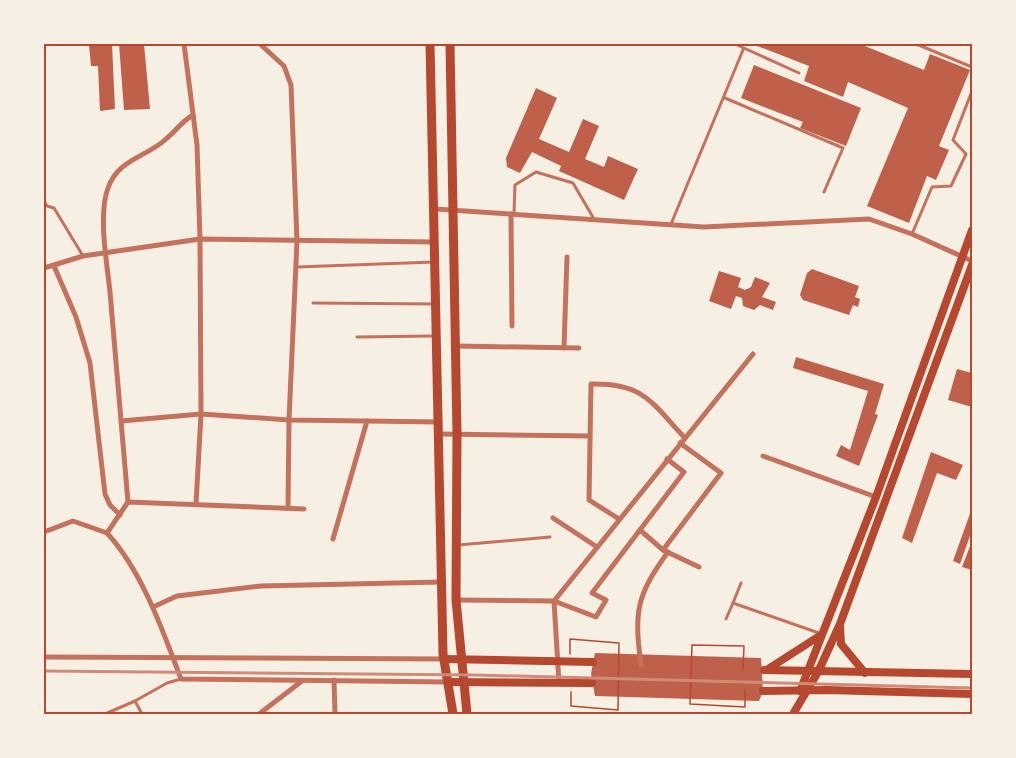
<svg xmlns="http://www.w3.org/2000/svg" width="1016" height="758" viewBox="0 0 1016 758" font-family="'Asap Condensed',sans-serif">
  <rect width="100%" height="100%" fill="#f6efe4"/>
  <g fill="#bf614a">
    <polygon points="112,44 115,109 100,111 98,66 91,66 89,45"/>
    <polygon points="119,44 144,44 150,109 124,110"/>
    <polygon points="752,44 860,44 924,70 930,54 970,70 939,146 949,150 936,180 927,176 909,223 867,206 908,108 848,82 843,97 804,81 809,66"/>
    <polygon points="754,65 861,108 846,146 800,128 803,122 741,98"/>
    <polygon points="536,88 557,98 539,139 569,152 583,119 599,126 585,159 604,167 608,156 638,169 624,200 559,171 561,166 532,152 520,173 507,167 506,158"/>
    <polygon points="812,269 859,286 855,297 860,299 858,307 853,305 849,315 803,300 800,295 807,273"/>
    <polygon points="719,271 741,278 738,287 745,290 751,287 755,277 770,283 762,297 776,302 773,310 760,305 754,310 743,306 742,298 736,296 731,309 709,301"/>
    <polygon points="796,357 884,384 875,414 878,415 859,466 836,456 841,445 850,450 868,391 793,368"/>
    <polygon points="957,369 972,373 972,407 948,400"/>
    <polygon points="931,452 963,465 956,480 937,473 912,543 902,538"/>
    <polygon points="972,508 972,530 960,564 953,561"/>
    <polygon points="972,541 972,570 962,567"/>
    <polygon points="595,653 761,658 763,691 759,701 595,696 591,674"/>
  </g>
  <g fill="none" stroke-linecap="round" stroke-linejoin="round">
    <g stroke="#b5482f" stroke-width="1.5">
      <polyline points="570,654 570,639 619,643 618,710 571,706 571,692"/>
      <polyline points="743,669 744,646 692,645 690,704 745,707 745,690"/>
    </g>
    <g stroke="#c5725c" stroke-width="3">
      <polyline points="735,44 799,73"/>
      <polyline points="916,44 972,67"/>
      <polyline points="725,98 843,148 824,192"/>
      <polyline points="44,201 47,206 54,208 83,256"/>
      <polyline points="514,213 515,185 536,172 573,183 594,219"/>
      <polyline points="671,224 743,50"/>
      <polyline points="912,234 932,187 951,186 966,154 953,140 972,91"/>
      <polyline points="297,267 434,262"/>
      <polyline points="313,303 435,304"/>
      <polyline points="357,337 433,336"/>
      <polyline points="458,545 550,537"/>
      <polyline points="741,583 733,603 819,633"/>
      <polyline points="726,619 733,603"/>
      <polyline points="105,714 135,701"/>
      <polyline points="142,714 135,701 167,683 181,679"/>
    </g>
    <g stroke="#c5725c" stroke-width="5">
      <polyline points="184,44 197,145 200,239 201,414 196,504"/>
      <polyline points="260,44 284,66 291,85 297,241 289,420 288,508"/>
      <polyline points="435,209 704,227 869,219 912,234 972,261"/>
      <polyline points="511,214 512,326"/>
      <polyline points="54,266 76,317 90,363 105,494 110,505 120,515"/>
      <polyline points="44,268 83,256 200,239 435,242"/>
      <polyline points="455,346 579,348"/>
      <polyline points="564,348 567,257"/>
      <polyline points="121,421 201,414 289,420 440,422"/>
      <polyline points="440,434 590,436"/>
      <polyline points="763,456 876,497"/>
      <path d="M128,502C122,432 116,362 110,292C107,263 98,215 108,188C118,159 147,157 166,139C176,131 182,121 193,115"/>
      <path d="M304,509L128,502L107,533C142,571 163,631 181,679L448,682"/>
      <polyline points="553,518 597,547"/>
      <path d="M619,519L589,500L591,384C644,383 651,402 684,437"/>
      <polyline points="640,530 663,550 699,567"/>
      <polyline points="44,532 73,521 107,533"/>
      <polyline points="333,539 367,421"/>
      <polyline points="663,550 721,473 680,443"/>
      <polyline points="456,600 554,601 596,617 606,600 592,593 684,472 667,459"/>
      <polyline points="153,607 177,596 261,586 441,582"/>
      <polyline points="44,657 444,659"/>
      <path d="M641,665C634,612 636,596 668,552"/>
      <polyline points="334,680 335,714"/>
      <polyline points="559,683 554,601 753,354"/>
      <polyline points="259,714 302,681"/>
    </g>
    <g stroke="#b5482f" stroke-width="8">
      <polyline points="840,625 841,644 865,673"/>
      <polyline points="444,659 593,662"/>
      <polyline points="768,669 821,635"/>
      <polyline points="764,670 972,674"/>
      <polyline points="448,682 592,683"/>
      <polyline points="763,691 827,690 972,694"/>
      <polyline points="800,691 876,497 972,230"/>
      <polyline points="793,714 818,672 840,624 972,265"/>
    </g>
    <g stroke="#b5482f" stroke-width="9">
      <polyline points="430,44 443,654 453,714"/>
      <polyline points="450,44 457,434 456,600 467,714"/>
    </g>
    <polyline stroke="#cf8b77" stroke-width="3" points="44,671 475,675 972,688"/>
  </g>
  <rect width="1016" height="758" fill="none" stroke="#f6efe4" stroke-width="90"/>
  <rect x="45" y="45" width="926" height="668" fill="none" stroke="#b5482f" stroke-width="2"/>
</svg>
